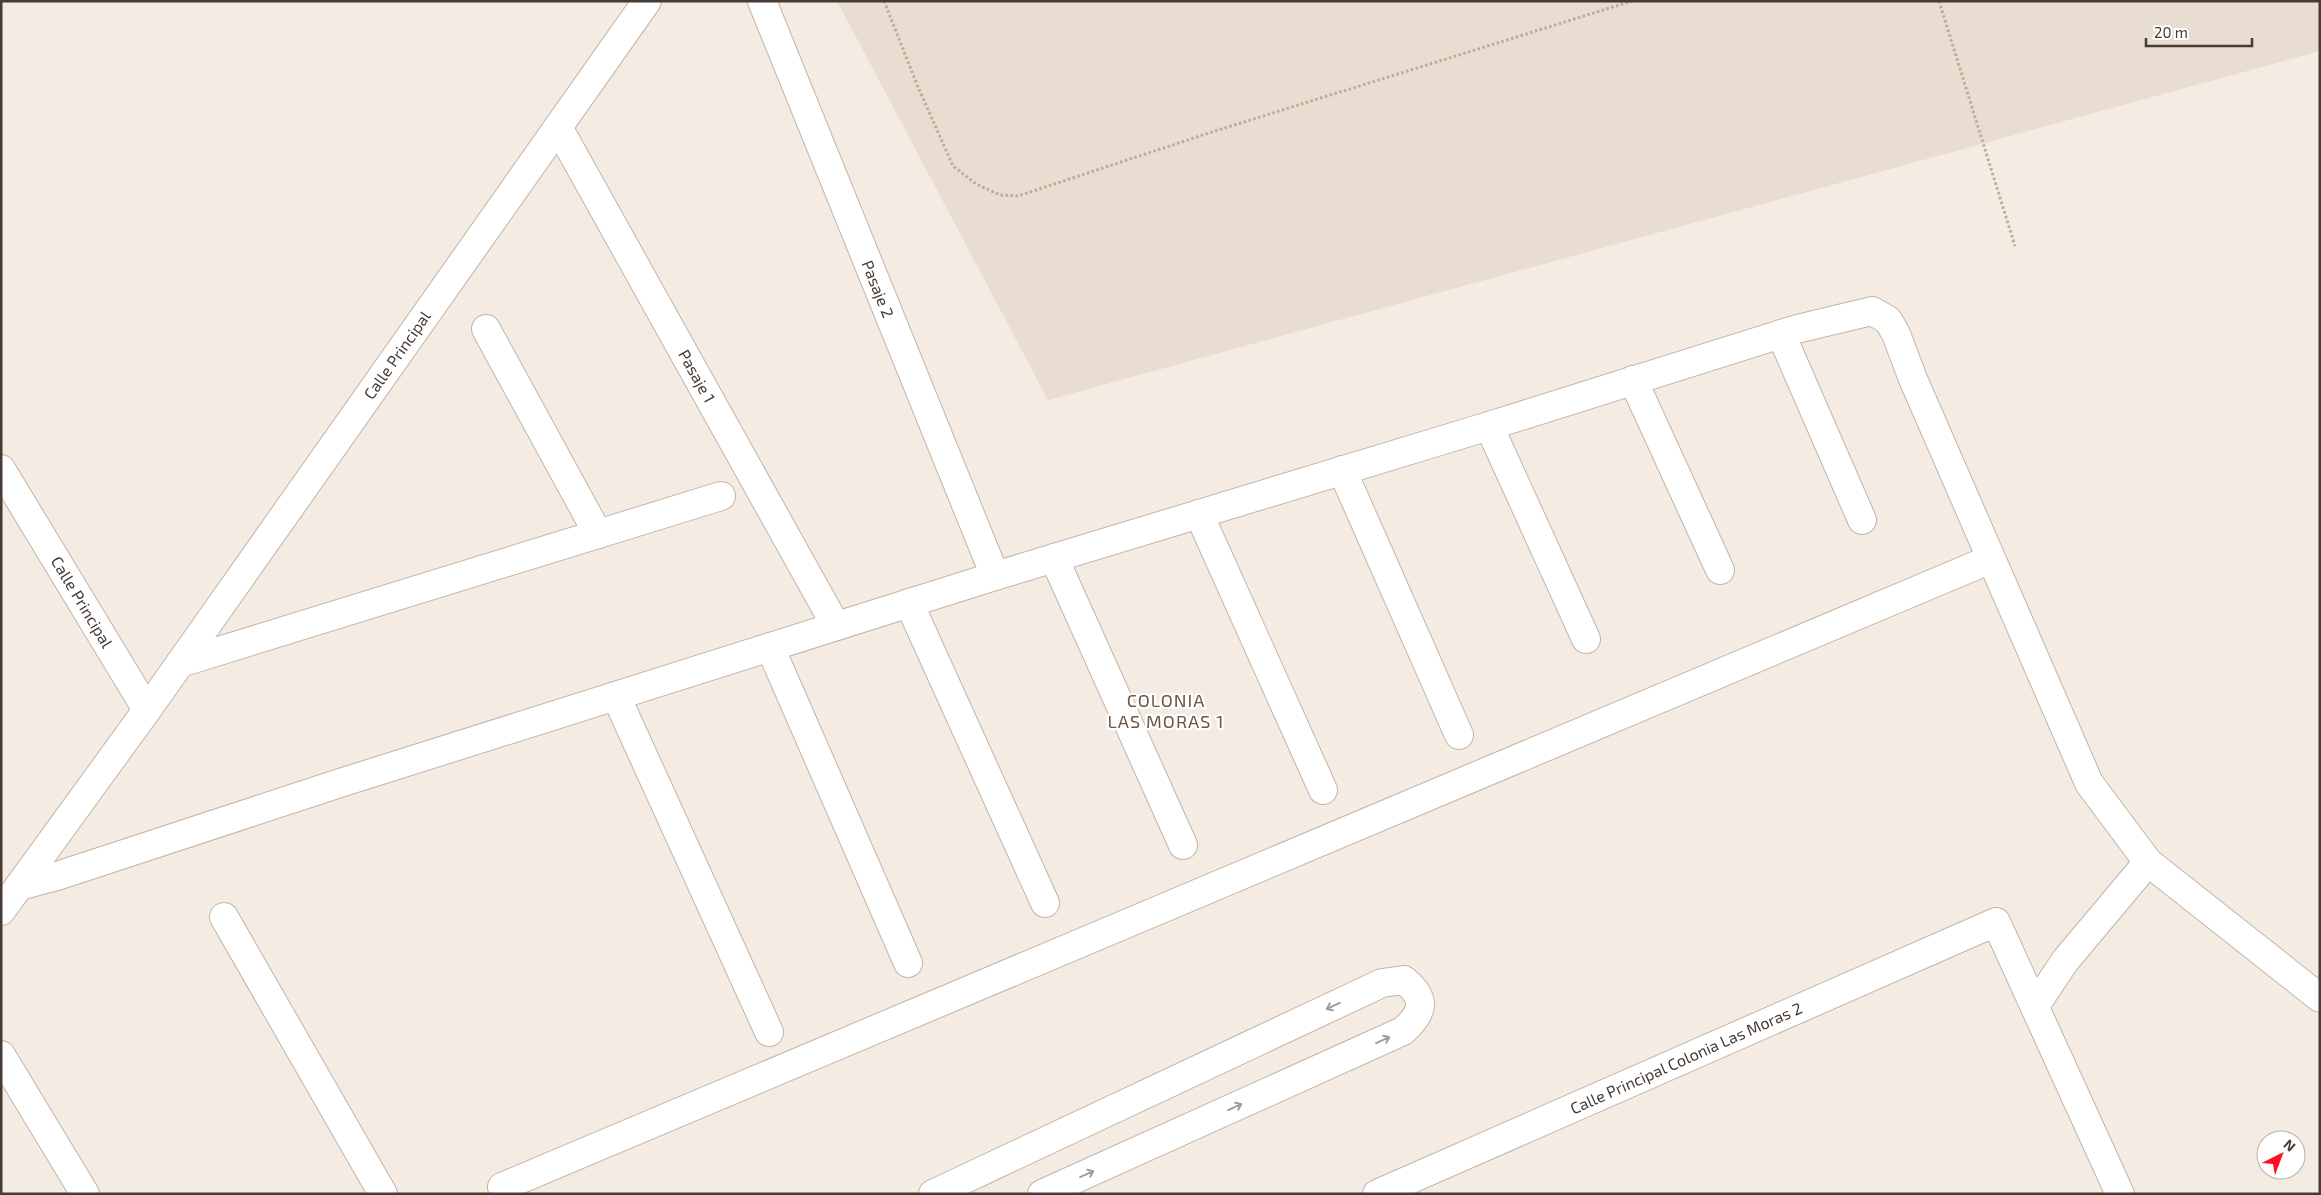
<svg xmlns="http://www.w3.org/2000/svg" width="2321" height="1195" viewBox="0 0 2321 1195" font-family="'Exo 2',sans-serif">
  <rect width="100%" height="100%" fill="#f4ebe3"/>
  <polygon fill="#e9dcd1" points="837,1 2320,1 2320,51 1048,400"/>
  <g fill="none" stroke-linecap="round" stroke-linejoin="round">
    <g stroke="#c3b4a8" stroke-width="30">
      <g id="minor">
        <polyline points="762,1 995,576"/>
        <polyline points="558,127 836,626"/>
        <polyline points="486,329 598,534"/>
        <polyline points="1781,334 1862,520"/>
        <polyline points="1633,380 1720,570"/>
        <polyline points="1489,426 1586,639"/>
        <polyline points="1,469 147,710"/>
        <polyline points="1342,470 1459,735"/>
        <polyline points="1199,514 1323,790"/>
        <polyline points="1054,558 1183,845"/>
        <polyline points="909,603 1045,903"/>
        <polyline points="770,647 908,963"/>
        <polyline points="180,663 721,496"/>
        <polyline points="616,696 769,1032"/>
        <polyline points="19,886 57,876 337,784 995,576 1489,426 1797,329 1872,311 1888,320 1896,334 1913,379 2089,783 2148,862 2320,998"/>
        <polyline points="1,911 147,710 647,1"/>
        <polyline points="224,917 383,1194"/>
        <polyline points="2035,1006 2065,961 2148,862"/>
        <polyline points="1,1055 85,1194"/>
        <polyline points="502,1187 1991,559"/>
        <path d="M933,1194L1382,983L1404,980C1427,999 1424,1012 1403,1031L1042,1194"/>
        <polyline points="1377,1194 1996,922 2120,1194"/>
      </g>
    </g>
    <g stroke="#c4a994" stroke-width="3" stroke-dasharray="2.5 2.5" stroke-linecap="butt">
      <polyline points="884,1 918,87 953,166 976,184 1000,195 1018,196 1215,131 1632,1"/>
      <polyline points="1939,1 2015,246"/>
    </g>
    <use href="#minor" stroke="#fff" stroke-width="28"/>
  </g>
  <defs><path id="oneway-shaft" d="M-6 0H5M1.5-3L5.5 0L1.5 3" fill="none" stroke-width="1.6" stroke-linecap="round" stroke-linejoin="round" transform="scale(1.25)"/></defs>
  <g stroke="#a39d99">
    <use href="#oneway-shaft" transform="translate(1333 1006) rotate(155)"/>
    <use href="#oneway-shaft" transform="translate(1383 1040) rotate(-24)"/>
    <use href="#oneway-shaft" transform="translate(1235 1107) rotate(-24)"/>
    <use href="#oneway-shaft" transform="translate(1087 1174) rotate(-24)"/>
  </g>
  <g text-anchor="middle" stroke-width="4.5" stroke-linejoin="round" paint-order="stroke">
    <g font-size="16" fill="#473b33" stroke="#fff">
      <text transform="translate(878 289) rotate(68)" y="6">Pasaje 2</text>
      <text transform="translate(397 355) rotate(-55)" y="6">Calle Principal</text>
      <text transform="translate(697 376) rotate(61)" y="6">Pasaje 1</text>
      <text transform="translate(82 602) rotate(59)" y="6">Calle Principal</text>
      <text transform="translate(1686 1058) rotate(-24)" y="6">Calle Principal Colonia Las Moras 2</text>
    </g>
    <g font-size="18" letter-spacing="1" fill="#6b5649" stroke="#fff">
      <text x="1166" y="707">COLONIA<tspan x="1166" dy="21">LAS MORAS 1</tspan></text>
    </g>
  </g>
  <rect width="2321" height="1195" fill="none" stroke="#473b33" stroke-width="5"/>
  <g transform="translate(2281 1155) rotate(42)"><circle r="24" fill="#ffffff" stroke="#b5b1ad"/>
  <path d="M0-4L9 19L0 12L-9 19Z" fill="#ff0f1d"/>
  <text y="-8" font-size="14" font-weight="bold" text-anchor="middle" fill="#473b33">N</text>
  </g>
  <path d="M2146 38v8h106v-8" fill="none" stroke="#473b33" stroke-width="2.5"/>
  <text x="2154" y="38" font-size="15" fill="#473b33" stroke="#ffffff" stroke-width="4" paint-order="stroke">20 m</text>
</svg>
